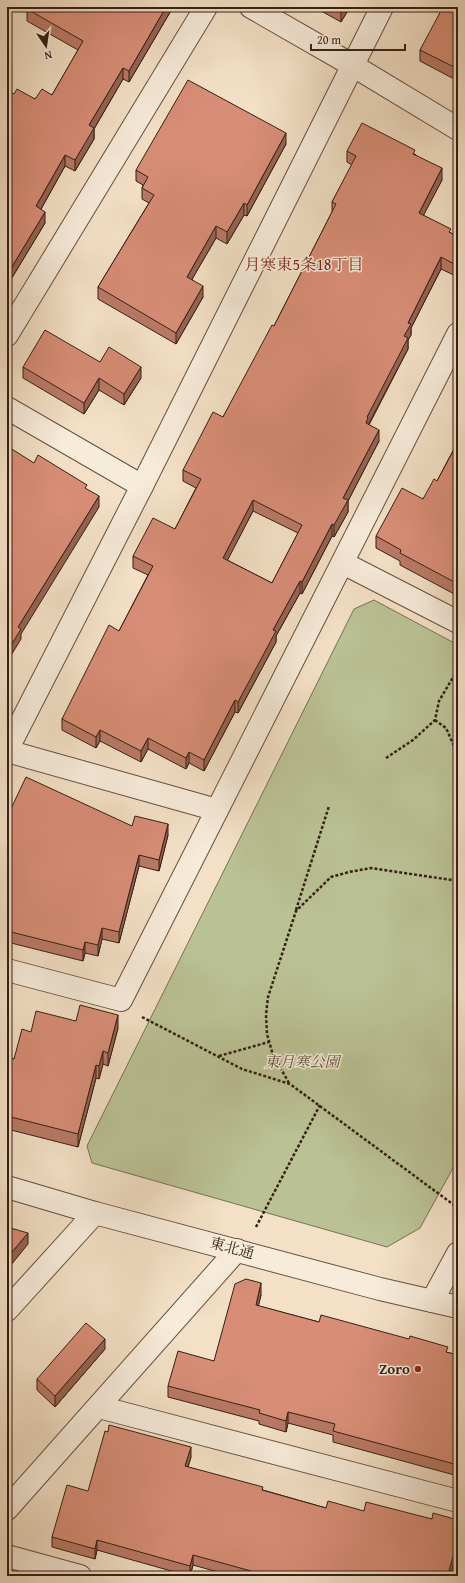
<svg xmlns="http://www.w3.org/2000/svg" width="465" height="1583" viewBox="0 0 465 1583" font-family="'Gentium Book Plus','Noto Serif JP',serif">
  <rect width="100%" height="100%" fill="#f3e0c6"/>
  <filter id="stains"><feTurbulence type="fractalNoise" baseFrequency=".005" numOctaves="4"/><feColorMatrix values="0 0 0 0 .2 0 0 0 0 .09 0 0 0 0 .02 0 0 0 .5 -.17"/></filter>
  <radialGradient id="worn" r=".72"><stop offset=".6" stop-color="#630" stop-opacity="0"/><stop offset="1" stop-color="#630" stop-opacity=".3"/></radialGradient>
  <polygon fill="#bac295" stroke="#787055" points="374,600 458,645 458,1159 420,1228 387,1247 92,1163 87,1146 354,609"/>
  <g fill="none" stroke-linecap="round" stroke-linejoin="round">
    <g stroke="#654f41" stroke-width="24">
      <g id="minor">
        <polyline points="251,7 352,65 458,129"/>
        <polyline points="7,335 206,7"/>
        <polyline points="7,408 142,486"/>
        <polyline points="343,563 458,622"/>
        <polyline points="7,750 142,486 382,7"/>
        <polyline points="7,751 217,810"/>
        <polyline points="7,970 121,1000 458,334"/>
        <polyline points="7,1310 95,1213"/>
        <polyline points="99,1407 458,1501"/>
        <polyline points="7,1509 237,1250"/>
        <polyline points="7,1556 80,1576"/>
      </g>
    </g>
    <g stroke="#654f41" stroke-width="24">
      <g id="tertiary">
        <polyline points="7,1187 95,1213 380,1289 458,1307"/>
        <polyline points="432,1301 458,1253"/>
      </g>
    </g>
    <g stroke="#361f15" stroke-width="2.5" stroke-dasharray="3 2" stroke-linecap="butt">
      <polyline points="435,720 446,728 458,755"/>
      <polyline points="386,758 413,740 435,720 439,701 458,669"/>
      <polyline points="296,910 329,806"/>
      <polyline points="142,1017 242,1069 290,1084 458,1208"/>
      <polyline points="219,1056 269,1042"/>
      <polyline points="289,1083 273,1055 267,1034 266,1015 268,997 296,911 331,877 349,872 371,868 458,881"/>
      <polyline points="256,1227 320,1105"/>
    </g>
    <use href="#minor" stroke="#f7ebda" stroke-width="22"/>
    <use href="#tertiary" stroke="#f7ebda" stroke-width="22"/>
  </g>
  <g fill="#b97965" stroke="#361f15" fill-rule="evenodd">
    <polygon points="172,7 172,9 129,82 123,79 94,129 94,139 75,171 65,166 41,209 45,223 7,286 14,94 35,99 52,95 78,50 27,21 27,9"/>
    <polygon points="314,7 350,7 341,22"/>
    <polygon points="458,7 458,81 420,61 420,50"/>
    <polygon points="286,144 247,216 244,215 227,244 216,238 192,279 203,297 176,344 98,299 98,287 149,203 142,199 142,188 143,185 136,181 136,170"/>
    <path d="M347,151L415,154L442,180L423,215L451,233L458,237V277L441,269L411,328V335L408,340V349L369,425L379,441L348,501V512L334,537L332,536L302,594L300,593L276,636V642L238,713L235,712L204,771L189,763L186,769L148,749L141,762L100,741L96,748L62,730V719L119,631L148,575L133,568V556L175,529L196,488L183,481V470L223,417L274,326L332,212V202L352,165L347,162ZM253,511L298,533L272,583L227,560Z"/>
    <polygon points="100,362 141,378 124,405 99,390 84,414 23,378 23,367"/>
    <polygon points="458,428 458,596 400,565 400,561 376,548 376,536 423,499 437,481 457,443 456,442 456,431"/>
    <polygon points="7,817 132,826 168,835 159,871 139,866 119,943 102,939 98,956 85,953 83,961 7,942"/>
    <polygon points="76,1021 118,1028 108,1066 103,1064 99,1079 96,1078 78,1147 7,1129 7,1059 14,1059 31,1032"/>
    <polygon points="261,1295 258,1306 319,1322 458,1355 458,1476 333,1442 333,1435 288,1423 286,1432 259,1424 259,1421 168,1397 168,1386 214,1361"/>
    <polygon points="105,1349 55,1407 37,1390 37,1379"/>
    <polygon points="191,1457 188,1467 263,1490 326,1508 364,1511 432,1519 458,1520 458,1549 450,1576 232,1576 193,1565 190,1576 189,1576 97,1550 95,1559 52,1547 52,1537 88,1491"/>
  </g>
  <g fill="#966353" stroke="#361f15">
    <polygon points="166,7 172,7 172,9 129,82 129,71"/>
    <polygon points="344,7 350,7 341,22 341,12"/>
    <polygon points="123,68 123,79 94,129 94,139 75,171 75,160 89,125"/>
    <polygon points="286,133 286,144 247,216 247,205"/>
    <polygon points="65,155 65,166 36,218 36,206"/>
    <polygon points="442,168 442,180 419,224 419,213"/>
    <polygon points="244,203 244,215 227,244 227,232"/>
    <polygon points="45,212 45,223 7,286 7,275"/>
    <polygon points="216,226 216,238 187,288 187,277"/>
    <polygon points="441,257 441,269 411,328 411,335 408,340 408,349 368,425 366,423 367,417 404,336 408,323"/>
    <polygon points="203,286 203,297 176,344 176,333"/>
    <polygon points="141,367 141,378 124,405 124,394"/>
    <polygon points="99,378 99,390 84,414 84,403"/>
    <polygon points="379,430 379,441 348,501 348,512 334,537 334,525 343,498"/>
    <polygon points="99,496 99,507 21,634 21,639 7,662 7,652 18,627"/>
    <polygon points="253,500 253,511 223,569 223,558"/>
    <polygon points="332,524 332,536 302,594 302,582"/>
    <polygon points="300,581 300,593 276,636 276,642 238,713 238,702 273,630"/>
    <polygon points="235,700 235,712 204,771 204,760"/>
    <polygon points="100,730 100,741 96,748 96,737"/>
    <polygon points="148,738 148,749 141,762 141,751"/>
    <polygon points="189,752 189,763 186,769 186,758"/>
    <polygon points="168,824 168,835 159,871 159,860"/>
    <polygon points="139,855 139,866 119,943 119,932"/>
    <polygon points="102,928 102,939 98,956 98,945"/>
    <polygon points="85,942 85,953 83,961 83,950"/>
    <polygon points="118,1015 118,1028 108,1066 108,1053"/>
    <polygon points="103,1051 103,1064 99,1079 99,1066"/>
    <polygon points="96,1065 96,1078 78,1147 78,1134"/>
    <polygon points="28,1233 28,1244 7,1270 7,1258"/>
    <polygon points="261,1283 261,1295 256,1316 256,1305"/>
    <polygon points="105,1339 105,1349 55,1407 55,1396"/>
    <polygon points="288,1412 288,1423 286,1432 286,1421"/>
    <polygon points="191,1447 191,1457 185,1476 185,1466"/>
    <polygon points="458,1539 458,1549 450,1576 448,1576 448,1574"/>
    <polygon points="97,1540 97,1550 95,1559 95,1549"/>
    <polygon points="193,1555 193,1565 190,1576 190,1566"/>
  </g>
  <g fill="#d78d76" stroke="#361f15" fill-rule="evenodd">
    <polygon points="29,7 166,7 129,71 123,68 89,125 94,128 75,160 65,155 36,206 45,212 7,275 7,90 14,94 17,89 35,99 42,89 52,95 83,41 27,9"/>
    <polygon points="333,7 344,7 341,12"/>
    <polygon points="443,7 458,7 458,69 420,50"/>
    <polygon points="188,80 286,133 247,205 244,203 227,232 216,226 187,277 203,286 176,333 98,287 154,195 142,188 148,177 136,170"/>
    <path d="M362,123L415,150L413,154L442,168L419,213L451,229L449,232L458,237V266L441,257L408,323L411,324L404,336L408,338L367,417L368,418L366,423L379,430L343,498L348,500L334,525L332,524L302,582L300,581L273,630L276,631L238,702L235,700L204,760L189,752L186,758L148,738L141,751L100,730L96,737L62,719L109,625L119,631L153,566L133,556L153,518L175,529L201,479L183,470L213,412L223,417L272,325L274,326L336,204L332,202L356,156L347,151ZM253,500L302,525L272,583L223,558Z"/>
    <polygon points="45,330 100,362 109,347 141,367 124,394 99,378 84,403 23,367"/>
    <polygon points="458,442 458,584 400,553 401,550 376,536 402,488 423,499 434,479 437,481"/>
    <polygon points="7,446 34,463 38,455 87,485 85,488 99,496 18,627 21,629 7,652"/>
    <polygon points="26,777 132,826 135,816 168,824 159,860 139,855 119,932 102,928 98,945 85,942 83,950 7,931 7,817"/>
    <polygon points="80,1005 118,1015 108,1053 103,1051 99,1066 96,1065 78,1134 7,1116 7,1059 8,1057 14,1059 22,1029 31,1032 36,1011 76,1021"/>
    <polygon points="7,1227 28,1233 7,1258"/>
    <polygon points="246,1279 261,1283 256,1305 319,1322 321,1315 409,1339 410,1336 448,1347 446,1352 458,1355 458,1465 333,1431 335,1424 288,1412 286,1421 259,1413 260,1410 168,1386 178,1351 214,1361 235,1284"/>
    <polygon points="86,1323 105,1339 55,1396 37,1379"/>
    <polygon points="109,1425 191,1447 185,1466 263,1487 262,1490 326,1508 328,1501 364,1511 366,1502 432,1519 433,1513 458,1520 458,1539 448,1574 441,1572 440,1576 250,1576 251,1571 193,1555 190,1566 97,1540 95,1549 52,1537 67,1485 88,1491 105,1431 108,1432"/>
  </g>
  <circle fill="#8f2418" stroke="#f7ebda" stroke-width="1.5" cx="418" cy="1369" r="4"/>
  <g text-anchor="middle" stroke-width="3" stroke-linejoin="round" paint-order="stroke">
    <g font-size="15" font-style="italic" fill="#5e503b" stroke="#f7ebda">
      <text x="302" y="1067">東月寒公園</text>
    </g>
    <g font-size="15" fill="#361f15" stroke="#f7ebda">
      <text transform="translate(232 1248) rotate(15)" y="5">東北通</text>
    </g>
    <g font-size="15" font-weight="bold" fill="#361f15" stroke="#f7ebda" text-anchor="end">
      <text x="410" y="1374">Zoro</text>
    </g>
    <g font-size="16" fill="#7a1f14" stroke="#f7ebda">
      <text x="304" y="270">月寒東5条18丁目</text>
    </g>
  </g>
  <rect width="465" height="1583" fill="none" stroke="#f3e0c6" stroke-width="24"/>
  <rect x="8" y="8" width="449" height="1567" fill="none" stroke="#361f15" stroke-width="2"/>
  <rect x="12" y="12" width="441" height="1559" fill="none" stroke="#361f15"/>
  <g transform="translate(46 46) rotate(167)" stroke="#f7ebda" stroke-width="3" paint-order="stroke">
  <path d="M0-3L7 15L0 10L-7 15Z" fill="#361f15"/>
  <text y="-6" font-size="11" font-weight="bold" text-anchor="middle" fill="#361f15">N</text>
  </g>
  <path d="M311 44v6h94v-6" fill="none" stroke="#361f15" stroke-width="2"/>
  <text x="317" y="44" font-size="12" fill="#361f15" stroke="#f7ebda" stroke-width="3" paint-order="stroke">20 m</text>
  <rect width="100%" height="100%" filter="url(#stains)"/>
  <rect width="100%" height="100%" fill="url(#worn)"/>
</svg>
